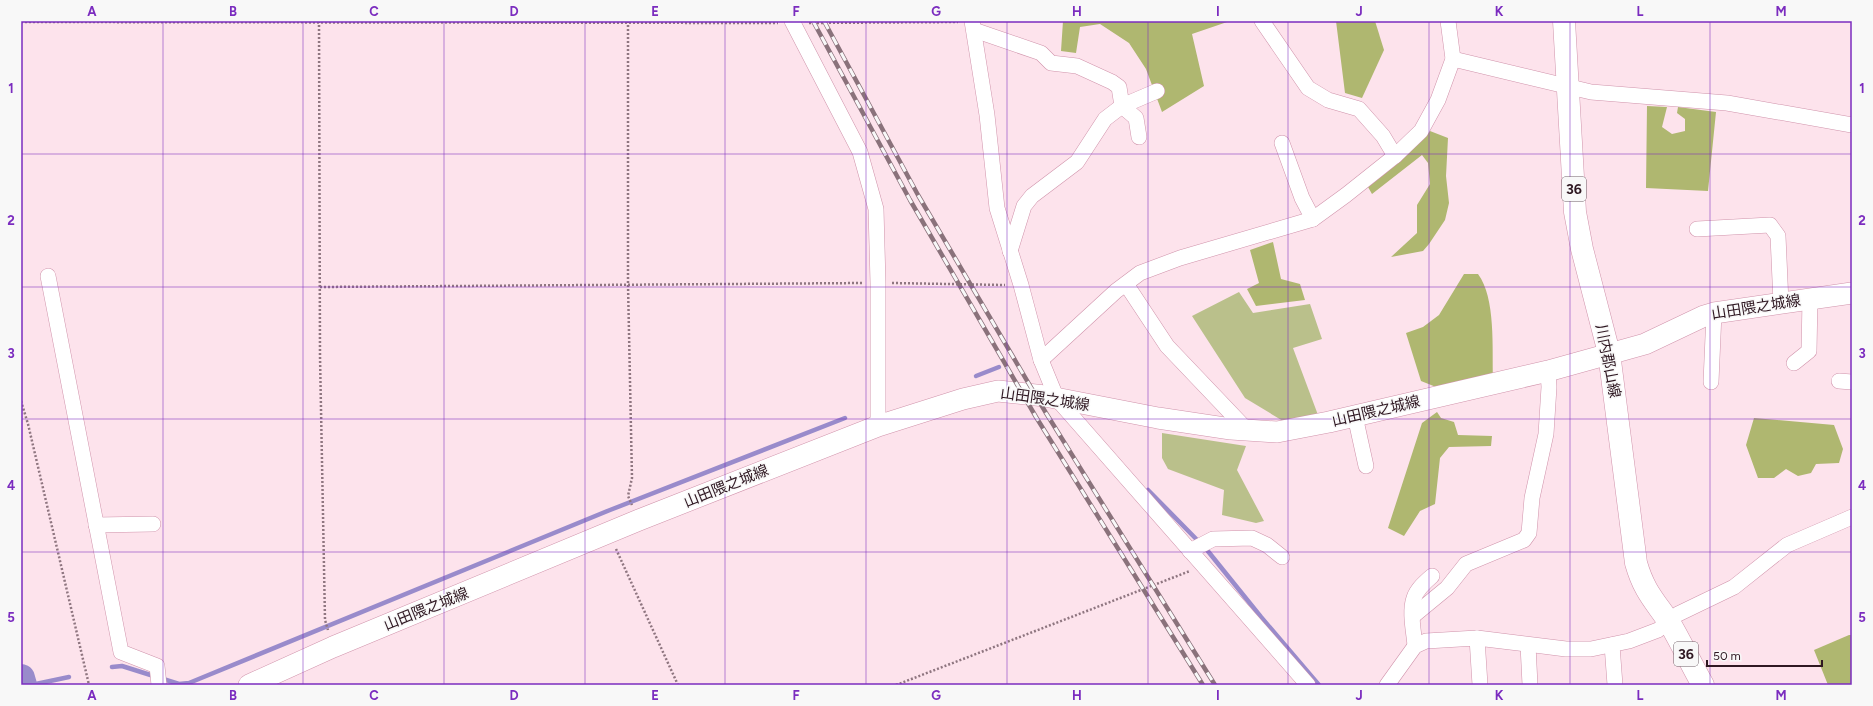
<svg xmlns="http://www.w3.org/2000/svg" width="1873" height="706" viewBox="0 0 1873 706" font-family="Figtree,'Noto Sans JP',sans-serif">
  <rect width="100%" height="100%" fill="#fde3ec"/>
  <g fill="#bac08b">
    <polygon points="1239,292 1253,313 1310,304 1322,339 1293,348 1318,415 1283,421 1245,398 1192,316"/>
    <polygon points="1162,433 1246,446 1237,470 1264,521 1256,523 1222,515 1224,490 1168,469 1162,458"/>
  </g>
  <g fill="#afb770">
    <polygon points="1063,21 1230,21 1192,34 1204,86 1162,112 1146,69 1129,43 1100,24 1080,27 1076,53 1061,51"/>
    <polygon points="1336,21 1375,21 1384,50 1362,98 1345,93"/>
    <polygon points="1647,106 1667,107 1662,127 1672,134 1685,131 1685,119 1677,113 1678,107 1716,112 1708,191 1646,188"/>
    <polygon points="1430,131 1448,138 1446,176 1449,203 1445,220 1429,244 1423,251 1391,257 1417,233 1417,205 1430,184 1428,163 1422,155 1372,194 1368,187"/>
    <polygon points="1273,242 1281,279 1300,284 1305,300 1256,306 1247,289 1259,283 1250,250"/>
    <path d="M1464,274H1478C1496,298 1492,349 1493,379L1441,389L1421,381L1406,333L1423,327L1439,315Z"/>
    <polygon points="1437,412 1441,418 1454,422 1458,435 1492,436 1491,446 1449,447 1440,458 1435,504 1420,511 1404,536 1388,528 1422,423"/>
    <polygon points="1754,418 1834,425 1843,449 1839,463 1816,464 1811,473 1798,476 1786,469 1774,478 1758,478 1746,445"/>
    <polygon points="1849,635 1852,635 1852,685 1828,685 1814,650"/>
  </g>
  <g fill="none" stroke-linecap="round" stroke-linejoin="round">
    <g stroke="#998bcb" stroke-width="4.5">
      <polyline points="976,376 999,367"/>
      <polyline points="1148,490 1207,550 1261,617 1319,685"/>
      <polyline points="112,667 122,666 179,684 189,683 610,510 845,418"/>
      <polyline points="31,685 69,677"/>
    </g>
    <polyline stroke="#998bcb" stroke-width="28" points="21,678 23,685"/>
    <g stroke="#d093ab" stroke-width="16">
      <g id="minor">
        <polyline points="792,21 860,152 876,209 878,283 878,426"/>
        <polyline points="972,21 987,115 997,208 1021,285 1041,360 1057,399 1308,685"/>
        <polyline points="1262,21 1308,88 1328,100 1359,109 1383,136 1395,156"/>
        <polyline points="974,30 1041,53 1051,63 1077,66 1112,82 1119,87 1122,106 1136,118 1139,137"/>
        <polyline points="1453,59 1591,92 1727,103 1852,125"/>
        <polyline points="1282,143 1302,198 1313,219"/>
        <polyline points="1697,229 1770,225 1778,236 1781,303"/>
        <polyline points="1010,251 1024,206 1032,196 1077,162 1105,119 1122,106 1157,91"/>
        <polyline points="48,276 121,652 157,666 159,685"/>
        <polyline points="1126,284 1167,346 1247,430"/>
        <polyline points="1041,360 1116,291 1140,273 1180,258 1313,219 1346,195 1395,156 1421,131 1438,100 1453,59 1448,21"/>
        <polyline points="1794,363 1809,351 1810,299"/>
        <polyline points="1839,381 1852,382"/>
        <polyline points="1711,382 1714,313"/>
        <polyline points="1355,416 1366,466"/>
        <polyline points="96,525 153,524"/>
        <polyline points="1190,551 1213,539 1252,538 1267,545 1282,557"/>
        <polyline points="1413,616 1447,588 1466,564 1524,540 1529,533 1532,498 1546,434 1549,387 1548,371"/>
        <polyline points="1477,638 1480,685"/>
        <polyline points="1528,645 1530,685"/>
        <polyline points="1612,645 1615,685"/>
        <path d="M1415,646C1414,632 1409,612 1414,598C1417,589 1425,582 1432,576"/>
        <polyline points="1387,685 1415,646 1426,641 1477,638 1566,649 1591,649 1629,641 1658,630 1678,614 1734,587 1787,545 1852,517"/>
      </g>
    </g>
    <g stroke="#d093ab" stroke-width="22">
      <polyline id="secondary" points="249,685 333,647 639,520 878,426 963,399 998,391 1045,396 1158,418 1231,429 1277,432 1329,422 1548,371 1645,344 1704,316 1714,313 1852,293"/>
    </g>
    <g stroke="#d093ab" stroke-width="23">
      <path id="primary" d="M1564,21L1575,212L1582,249L1609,353L1636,563C1644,591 1654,600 1669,622C1681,642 1691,664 1703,685"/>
    </g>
    <g stroke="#8f7680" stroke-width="2.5" stroke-dasharray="2 2" stroke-linecap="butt">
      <polyline points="319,21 320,356 325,620 328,630"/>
      <polyline points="628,21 628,284 632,478 628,496 632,505"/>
      <polyline points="21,22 778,23"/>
      <polyline points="809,23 958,22"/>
      <polyline points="892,283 1005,285"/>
      <polyline points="320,287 863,283"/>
      <polyline points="21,401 28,424 89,685"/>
      <polyline points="616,549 678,685"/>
      <polyline points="896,685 1190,571"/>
    </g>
    <use href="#minor" stroke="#fff" stroke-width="15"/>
    <use href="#secondary" stroke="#fff" stroke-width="21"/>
    <use href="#primary" stroke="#fff" stroke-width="22"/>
    <g stroke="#8a727b" stroke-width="4.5">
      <g id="rail">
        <polyline points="813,21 910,200 1036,417 1203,685"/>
        <polyline points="824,21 918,195 1046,413 1215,685"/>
      </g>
    </g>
    <use href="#rail" stroke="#f8f8f8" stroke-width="3" stroke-dasharray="9" stroke-linecap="butt"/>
  </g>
  <path fill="none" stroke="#7b2cbf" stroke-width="1" stroke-opacity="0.55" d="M163,21V685M303,21V685M444,21V685M585,21V685M725,21V685M866,21V685M1007,21V685M1148,21V685M1288,21V685M1429,21V685M1570,21V685M1710,21V685M21,154H1852M21,287H1852M21,419H1852M21,552H1852"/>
  <g text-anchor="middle" stroke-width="3" stroke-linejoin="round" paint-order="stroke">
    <g fill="#f8f8f8" stroke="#6b5b62" stroke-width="1">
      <rect x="1562" y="177" width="24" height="24" rx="3"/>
      <rect x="1674" y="642" width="24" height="24" rx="3"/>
    </g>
    <g font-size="14" font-weight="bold" fill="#2f1822">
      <text x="1574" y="194">36</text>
      <text x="1686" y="659">36</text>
    </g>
    <g font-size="15" fill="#2f1822" stroke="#f8f8f8">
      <text transform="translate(1756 307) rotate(-9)" y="5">山田隈之城線</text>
      <text transform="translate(1608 361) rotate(79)" y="5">川内郡山線</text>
      <text transform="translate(1045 399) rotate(8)" y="5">山田隈之城線</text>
      <text transform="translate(1376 411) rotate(-13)" y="5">山田隈之城線</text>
      <text transform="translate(726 486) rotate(-22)" y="5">山田隈之城線</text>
      <text transform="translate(426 609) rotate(-22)" y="5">山田隈之城線</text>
    </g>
  </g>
  <rect width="1873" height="706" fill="none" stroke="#f8f8f8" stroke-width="44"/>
  <path d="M1707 660v6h115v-6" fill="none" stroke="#2f1822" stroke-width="2"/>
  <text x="1713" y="660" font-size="12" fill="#2f1822" stroke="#f8f8f8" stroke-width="3" paint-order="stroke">50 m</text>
  <rect x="22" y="22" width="1829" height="662" fill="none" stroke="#7b2cbf" stroke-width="1.5"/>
  <g font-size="13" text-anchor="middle" font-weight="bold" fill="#7b2cbf">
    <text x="92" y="16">A</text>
    <text x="233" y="16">B</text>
    <text x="374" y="16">C</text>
    <text x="514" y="16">D</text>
    <text x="655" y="16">E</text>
    <text x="796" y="16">F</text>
    <text x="936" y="16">G</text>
    <text x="1077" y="16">H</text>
    <text x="1218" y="16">I</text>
    <text x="1359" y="16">J</text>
    <text x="1499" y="16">K</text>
    <text x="1640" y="16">L</text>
    <text x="1781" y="16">M</text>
    <text x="11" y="93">1</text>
    <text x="1862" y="93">1</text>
    <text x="11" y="225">2</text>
    <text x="1862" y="225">2</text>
    <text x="11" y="358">3</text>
    <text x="1862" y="358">3</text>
    <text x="11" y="490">4</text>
    <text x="1862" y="490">4</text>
    <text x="11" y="622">5</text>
    <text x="1862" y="622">5</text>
    <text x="92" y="700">A</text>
    <text x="233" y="700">B</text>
    <text x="374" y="700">C</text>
    <text x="514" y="700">D</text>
    <text x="655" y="700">E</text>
    <text x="796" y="700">F</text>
    <text x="936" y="700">G</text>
    <text x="1077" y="700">H</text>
    <text x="1218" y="700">I</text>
    <text x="1359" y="700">J</text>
    <text x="1499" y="700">K</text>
    <text x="1640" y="700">L</text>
    <text x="1781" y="700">M</text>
  </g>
</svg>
